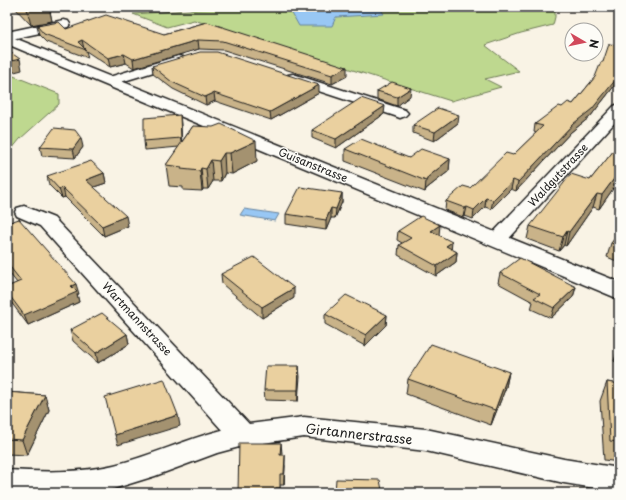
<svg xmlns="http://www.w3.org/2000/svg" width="626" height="500" viewBox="0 0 626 500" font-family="'Playpen Sans',sans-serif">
  <rect width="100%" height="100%" fill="#f9f3e5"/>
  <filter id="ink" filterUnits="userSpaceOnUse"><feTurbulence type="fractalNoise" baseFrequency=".025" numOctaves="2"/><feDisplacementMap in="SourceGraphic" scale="8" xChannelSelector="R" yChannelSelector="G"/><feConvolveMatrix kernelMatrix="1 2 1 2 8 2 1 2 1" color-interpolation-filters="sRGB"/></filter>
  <g filter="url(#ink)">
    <g fill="#bed88f" stroke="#6d7a56">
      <polygon points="233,7 555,7 555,17 553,25 521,33 485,45 519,71 485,79 501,87 451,101 194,20 167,27 133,14"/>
      <polygon points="11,75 59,94 59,104 20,139 7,155 7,76"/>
    </g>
    <g fill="#98c7f4" stroke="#66839e">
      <polygon points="336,7 379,7 384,14 336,17 332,26 299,26 289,8 295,8 295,10"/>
      <polygon points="244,209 279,214 275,221 240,215"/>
    </g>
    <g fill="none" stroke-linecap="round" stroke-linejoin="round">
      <g stroke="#1c1c1c" stroke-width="3">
        <g id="street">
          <polygon points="64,20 68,21 70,24 68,27 7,40 7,32"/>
          <polygon points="178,56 183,57 185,60 183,63 111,85 106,84 104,81 106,78"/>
          <polygon points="293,74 405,110 408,113 405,116 400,118 395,116 288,81 286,78 288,75"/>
          <polygon points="619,104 619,118 504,244 497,246 490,244 487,240 490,236 614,106"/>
          <path d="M24,206L54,218L249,424L304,417L426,429L564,459L619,468V492L564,483L426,451L304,437L243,446L217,453L155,476L113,489L87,493H7V470C43,472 79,473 114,465C151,456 186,439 222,430L40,226L17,216L15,212L17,208Z"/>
        </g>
      </g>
      <g stroke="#1c1c1c" stroke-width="3">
        <polygon id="secondary" points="7,35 619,282 619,299 7,44"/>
      </g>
      <use href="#street" fill="#fdfcf7" fill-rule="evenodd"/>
      <use href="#secondary" fill="#fdfcf7" fill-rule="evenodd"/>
    </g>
    <g fill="#c9b389" stroke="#1c1c1c">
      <polygon points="14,7 49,7 52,21 31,25"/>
      <polygon points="207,22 347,76 332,84 224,50 199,49 134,68 126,63 110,67 86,51 88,58 46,42 39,35 37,26 66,29 164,34"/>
      <polygon points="619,45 619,73 615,85 590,117 571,132 516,191 511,189 491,209 485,207 473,219 465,216 463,217 445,210 446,201 470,188 513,155 536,133 534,132 535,124 562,107 573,104 595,77"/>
      <polygon points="152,66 319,93 271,120 215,101 206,105 173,89 153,74"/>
      <polygon points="377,91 410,96 397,106 377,99"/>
      <polygon points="384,114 336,148 312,138 312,130"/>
      <polygon points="180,115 181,143 193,126 257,161 232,174 225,173 221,181 213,181 208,189 203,189 202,191 183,190 183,187 169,186 166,165 179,147 145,150 144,141"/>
      <polygon points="458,123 434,141 413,133 413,125"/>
      <polygon points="619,144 619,184 617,183 599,209 593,207 566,246 564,245 559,251 527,239 530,226 590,180"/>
      <polygon points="40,147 83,147 75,158 42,156"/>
      <polygon points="345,149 409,158 450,159 449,171 426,189 425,192 345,161"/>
      <polygon points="104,173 106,183 94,187 128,226 104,236 65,197 62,198 49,185 47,176"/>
      <polygon points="342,193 342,202 335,218 331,218 326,230 286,224 286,214"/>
      <polygon points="7,223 79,294 77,294 79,302 28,325 8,298 7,296 7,287 17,283 7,270"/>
      <polygon points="398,231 439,235 451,249 457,252 456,262 436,276 398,255 399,245 402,243 397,240"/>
      <polygon points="619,234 619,262 607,257 611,243"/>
      <polygon points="500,273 576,287 573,297 551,318 531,309 533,302 498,283"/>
      <polygon points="221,274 294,298 262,318 222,284"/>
      <polygon points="325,314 387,315 386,325 365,346 325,324"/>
      <polygon points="70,330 127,334 129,344 98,363 73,341"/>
      <polygon points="619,346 619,364 614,361"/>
      <polygon points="299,366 298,401 265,400 264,390"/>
      <polygon points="509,372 506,387 491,425 406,394 408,379"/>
      <polygon points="607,382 619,384 619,462 604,460 600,401"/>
      <polygon points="7,392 45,395 49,410 27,455 7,454"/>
      <polygon points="282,455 285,466 284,485 280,485 280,493 238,493"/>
    </g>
    <g fill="#a4926f" stroke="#1c1c1c">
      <polygon points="39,7 49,7 52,21 31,25 27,9"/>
      <polygon points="82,40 84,49 78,42"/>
      <polygon points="198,40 199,49 134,68 133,59"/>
      <polygon points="124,54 126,63 110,67 108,58"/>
      <polygon points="20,59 22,70 7,74 7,62"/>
      <polygon points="347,67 347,76 332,84 332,75"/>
      <polygon points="619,72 615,85 590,117 571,132 516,191 518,182 573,124"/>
      <polygon points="319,85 319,93 271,120 270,112"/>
      <polygon points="411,88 410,96 397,106 397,97"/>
      <polygon points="214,93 215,101 206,105 205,97"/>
      <polygon points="385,106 384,114 336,148 336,139"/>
      <polygon points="180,115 181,124 182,147 181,138"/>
      <polygon points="459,115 458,123 434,141 435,132"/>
      <polygon points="81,138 83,147 75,158 73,149"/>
      <polygon points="256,141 257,161 232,174 230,153"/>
      <polygon points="224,153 225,173 221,181 219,161"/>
      <polygon points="450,159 449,171 426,189 425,192 426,181 428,177"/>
      <polygon points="211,160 213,181 208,189 206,169"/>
      <polygon points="201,168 203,189 202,191 200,171"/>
      <polygon points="619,172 619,176 617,183 599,209 602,195"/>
      <polygon points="104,173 106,183 88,189 86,180"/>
      <polygon points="513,180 511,189 491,209 493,200"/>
      <polygon points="63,188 65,197 62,198 59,189"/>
      <polygon points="342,193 342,202 335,218 336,209"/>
      <polygon points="597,194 593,207 566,246 569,232"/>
      <polygon points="486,198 485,207 473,219 474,210"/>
      <polygon points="467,207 465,216 463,217 465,208"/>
      <polygon points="331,208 331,218 326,230 326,220"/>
      <polygon points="126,216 128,226 104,236 102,226"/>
      <polygon points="440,225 439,235 431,231"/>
      <polygon points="567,231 564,245 559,251 563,237"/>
      <polygon points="452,242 451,252 446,246"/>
      <polygon points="457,252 456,262 436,276 437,266"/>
      <polygon points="76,284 79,294 77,294 79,302 28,325 24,315 71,286"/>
      <polygon points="576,287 573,297 551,318 554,308"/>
      <polygon points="294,288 294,298 262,318 262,307"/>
      <polygon points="387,315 386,325 365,346 366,335"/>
      <polygon points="127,334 129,344 98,363 96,353"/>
      <polygon points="299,366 300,377 298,401 298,390"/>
      <polygon points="509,372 506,387 491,425 495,410"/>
      <polygon points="45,395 49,410 27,455 22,440"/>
      <polygon points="178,415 180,426 118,445 115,435"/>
      <polygon points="281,443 282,453 281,466 280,455"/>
      <polygon points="285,455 285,466 284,485 284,474"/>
    </g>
    <g fill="#ead09f" stroke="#1c1c1c">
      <polygon points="25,7 39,7 27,9"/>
      <polygon points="106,15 164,34 207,22 347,67 332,75 223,41 198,40 133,59 124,54 108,58 82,40 78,42 86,50 44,34 37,26 59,22 66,29"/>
      <polygon points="609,44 619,45 619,72 617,78 592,109 573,124 518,182 513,180 493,200 486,198 474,210 467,207 465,208 446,201 463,186 470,188 506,153 513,155 543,126 535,124 559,106 562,107 568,102 573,104 595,77 601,62 603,62"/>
      <polygon points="7,50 20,59 7,62"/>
      <polygon points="200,52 217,52 319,85 270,112 214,93 205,97 172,82 152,66"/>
      <polygon points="392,82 411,88 397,97 377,91"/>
      <polygon points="361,98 385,106 336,139 312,130"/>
      <polygon points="438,108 459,115 435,132 413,125"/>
      <polygon points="180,115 181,138 144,141 144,118"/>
      <polygon points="221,124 256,141 230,153 224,153 219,161 211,160 206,169 201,168 200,171 181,169 182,167 166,165 193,126 213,127"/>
      <polygon points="54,128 75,130 81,138 73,149 40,147"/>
      <polygon points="361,139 409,158 421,149 450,159 428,177 426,181 345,149"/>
      <polygon points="619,144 619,172 602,195 597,194 569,232 567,231 563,237 530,226 571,174 590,180"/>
      <polygon points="91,161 104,173 86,180 126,216 102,226 63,188 59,189 47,176"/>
      <polygon points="300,187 342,193 336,209 331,208 326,220 286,214"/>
      <polygon points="421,216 440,225 431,231 452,242 446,246 457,252 437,266 399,245 411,238 398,231"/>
      <polygon points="19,219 76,284 71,286 77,292 24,315 7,292 7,287 21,281 7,263 7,223"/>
      <polygon points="619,234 619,246 611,243"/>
      <polygon points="254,257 294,288 262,307 221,274"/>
      <polygon points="520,258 576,287 554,308 534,298 540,294 500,273"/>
      <polygon points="346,295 387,315 366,335 325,314"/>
      <polygon points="102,313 127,334 96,353 70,330"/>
      <polygon points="431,344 509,372 495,410 408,379"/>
      <polygon points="266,366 299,366 298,390 264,390"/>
      <polygon points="164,379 178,415 115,435 105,397"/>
      <polygon points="607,382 619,384 619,442 610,441"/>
      <polygon points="7,392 45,395 22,440 7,439"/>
      <polygon points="239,443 281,443 280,455 285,455 284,474 280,474 280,488 276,488 276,493 238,493"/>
      <polygon points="336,479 380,480 382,490 386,492 387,493 335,493"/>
    </g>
  </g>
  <g text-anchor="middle" stroke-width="3" stroke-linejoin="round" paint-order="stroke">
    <g font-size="11" fill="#1c1c1c" stroke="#fdfcf7">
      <text transform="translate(313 165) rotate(22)" y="4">Guisanstrasse</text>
      <text transform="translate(558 175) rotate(-47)" y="4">Waldgutstrasse</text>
      <text transform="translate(137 319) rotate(47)" y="4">Wartmannstrasse</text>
    </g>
    <g font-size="13" fill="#1c1c1c" stroke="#fdfcf7">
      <text transform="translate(359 434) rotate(6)" y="5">Girtannerstrasse</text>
    </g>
  </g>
  <rect width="626" height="500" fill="none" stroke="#fdfcf7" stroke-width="24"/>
  <rect x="12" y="12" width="602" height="476" fill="none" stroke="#1c1c1c" stroke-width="1.5" filter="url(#ink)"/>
  <g transform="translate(584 42) rotate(99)"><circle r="19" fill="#fdfcf7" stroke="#a3a29f"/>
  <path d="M0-3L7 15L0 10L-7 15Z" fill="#d1495b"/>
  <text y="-6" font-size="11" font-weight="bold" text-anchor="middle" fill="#1c1c1c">N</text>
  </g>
</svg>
